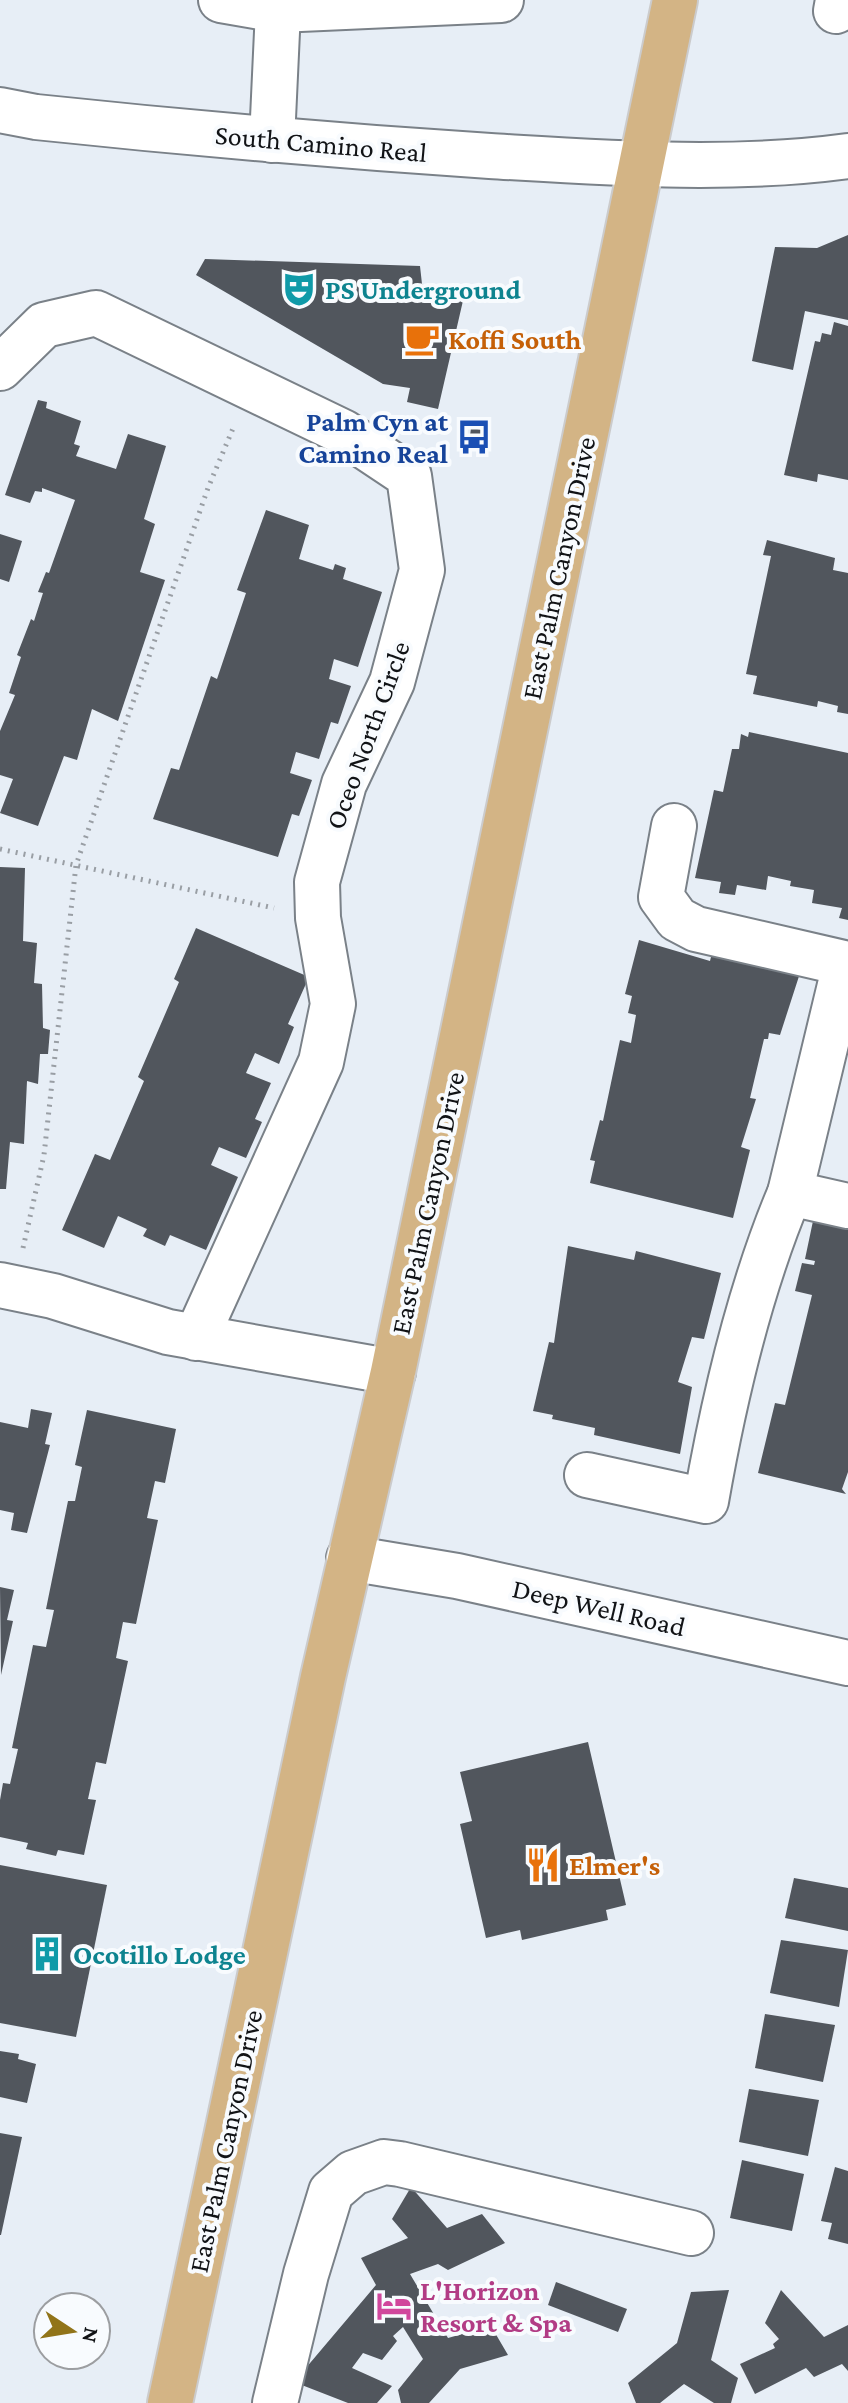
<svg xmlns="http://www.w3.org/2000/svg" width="848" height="2403" viewBox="0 0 848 2403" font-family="'Crimson Pro',serif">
  <rect width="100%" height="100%" fill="#e7eef6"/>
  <g fill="#51565d">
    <polygon points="848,235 848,320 805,311 793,370 752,361 775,247 817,248"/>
    <polygon points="205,259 420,266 422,284 465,292 438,409 407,402 410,388 383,384 196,275"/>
    <polygon points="834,322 848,326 848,480 818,474 817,482 784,475 815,341 820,342 822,333 831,335"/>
    <polygon points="38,400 47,402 46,408 81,421 74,444 80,446 76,456 116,469 128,434 166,446 144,519 155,524 140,572 165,580 118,721 92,709 77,760 64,756 38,826 0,813 13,779 0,775 0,731 15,695 9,693 21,657 17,655 31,619 34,621 43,593 38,592 46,572 49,573 75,500 42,488 42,492 35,491 30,503 5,495"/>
    <polygon points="471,428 483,430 479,446 469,444"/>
    <polygon points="266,510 309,525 299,559 333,570 335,564 346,568 343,579 382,592 358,667 334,659 329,679 351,686 338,724 331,722 319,759 296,752 290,773 312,780 299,816 292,814 278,857 153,819 171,768 179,770 211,676 217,679 246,593 237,590"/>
    <polygon points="0,534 22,541 9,582 0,579"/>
    <polygon points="767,540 835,558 833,570 848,573 848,714 837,712 838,706 818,701 817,707 753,694 757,676 746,674 771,556 763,555"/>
    <polygon points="749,732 848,753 848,920 839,918 842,908 812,903 814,890 790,886 791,881 768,876 766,890 737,885 735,895 719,893 721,882 695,878 714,790 723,792 732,749 739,749 741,734 748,737"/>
    <polygon points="0,867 25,868 23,941 37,943 34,983 42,984 43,1028 50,1030 48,1054 40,1054 38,1084 27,1081 24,1144 10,1142 6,1189 0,1189"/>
    <polygon points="196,928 309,977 288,1024 294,1027 279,1064 255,1053 246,1073 271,1083 255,1119 262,1122 246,1158 219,1147 211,1165 238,1177 206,1250 170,1235 165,1246 143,1236 147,1229 118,1216 104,1248 62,1230 95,1154 110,1160 144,1081 138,1077 179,982 174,979"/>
    <polygon points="639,940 710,961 715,941 801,970 780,1035 769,1033 768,1039 764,1039 750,1098 756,1099 741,1147 750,1150 733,1218 590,1183 595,1161 590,1160 600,1120 603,1121 620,1040 631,1043 636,1015 628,1013 632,996 625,994"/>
    <polygon points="828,1219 848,1224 848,1472 842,1489 846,1494 758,1473 775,1403 785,1405 812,1295 795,1291 802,1263 814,1265 815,1261 805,1259 813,1221 827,1224"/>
    <polygon points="568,1246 634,1260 636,1251 721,1273 704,1339 692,1337 678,1382 692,1387 680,1454 594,1435 595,1428 552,1419 553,1415 533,1411 549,1342 554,1343"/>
    <polygon points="31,1409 52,1413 45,1444 50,1445 27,1533 11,1530 14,1513 0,1510 0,1422 28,1428"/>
    <polygon points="87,1410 176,1429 165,1483 155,1481 147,1518 158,1520 136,1624 123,1622 116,1658 128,1661 106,1764 96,1762 88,1799 96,1800 84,1855 58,1850 56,1856 26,1849 28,1843 0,1837 0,1800 3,1783 10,1784 18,1749 12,1748 33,1645 46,1647 54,1610 46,1609 68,1501 75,1501 82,1467 75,1465"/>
    <polygon points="0,1587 14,1590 7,1620 13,1621 1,1675"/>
    <polygon points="588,1742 626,1905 606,1910 608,1920 522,1940 520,1930 486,1938 460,1824 472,1821 460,1772"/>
    <polygon points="0,1865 107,1885 76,2037 0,2023"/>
    <polygon points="794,1878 848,1888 848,1931 785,1918"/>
    <polygon points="781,1940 848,1950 839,2007 770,1993"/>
    <polygon points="765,2014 835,2025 823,2082 755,2068"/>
    <polygon points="0,2051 19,2054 18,2059 36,2064 27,2103 0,2097"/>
    <polygon points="749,2089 819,2100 808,2156 739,2142"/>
    <polygon points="0,2133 22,2137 1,2235 0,2235"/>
    <polygon points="742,2160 804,2174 792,2231 730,2218"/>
    <polygon points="835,2167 848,2171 848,2244 828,2239 832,2223 821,2221"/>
    <polygon points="411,2187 447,2228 482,2214 505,2243 448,2270 438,2264 410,2274 448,2338 491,2326 508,2355 460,2369 429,2403 401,2403 398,2390 423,2359 403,2327 393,2336 397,2341 382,2360 363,2353 352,2368 392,2386 377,2403 348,2403 294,2382 376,2285 361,2258 408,2238 392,2219"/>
    <polygon points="556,2282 627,2309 618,2332 548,2305"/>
    <polygon points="729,2290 711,2360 738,2378 731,2403 714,2403 684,2384 660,2403 636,2403 628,2383 677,2343 691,2292"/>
    <polygon points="781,2290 824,2337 848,2325 848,2371 842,2364 814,2377 806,2368 755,2394 740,2364 775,2348 773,2344 779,2339 765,2323"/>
  </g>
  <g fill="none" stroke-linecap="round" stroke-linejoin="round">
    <g stroke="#7a8188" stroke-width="48">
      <g id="minor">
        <polyline points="221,0 278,10 501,0"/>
        <polyline points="836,11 838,0"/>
        <path d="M0,110L36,117C187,133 338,146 490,156C608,163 730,172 848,156"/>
        <polyline points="272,140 278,10"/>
        <polyline points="0,368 44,325 96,313 343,432 409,476 422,570 392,682 344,784 317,882 318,918 333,1004 321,1062 196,1338"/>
        <polyline points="674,826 661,897 677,919 696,929 848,964"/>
        <polyline points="848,977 841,981 790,1193 848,1206"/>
        <polyline points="0,1285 53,1296 168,1332 393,1372"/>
        <path d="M587,1475L706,1501C724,1398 749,1290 790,1193"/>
        <polyline points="349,1558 457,1576 848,1663"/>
        <polyline points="275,2403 306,2274 331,2192 353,2173 384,2162 400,2164 691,2233"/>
      </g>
    </g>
    <g stroke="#cbcbcc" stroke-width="48">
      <polyline id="major" points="170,2403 323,1677 393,1372 675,0"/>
    </g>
    <g stroke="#999ea4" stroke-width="5" stroke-dasharray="2 6" stroke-linecap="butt">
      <polyline points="0,849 274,908"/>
      <polyline points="23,1248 44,1155 76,865 208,488 234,426"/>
    </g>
    <use href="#minor" stroke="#fff" stroke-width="44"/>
    <use href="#major" stroke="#d3b485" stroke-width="44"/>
  </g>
  <defs>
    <g id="theatre-bare" transform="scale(2.76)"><path d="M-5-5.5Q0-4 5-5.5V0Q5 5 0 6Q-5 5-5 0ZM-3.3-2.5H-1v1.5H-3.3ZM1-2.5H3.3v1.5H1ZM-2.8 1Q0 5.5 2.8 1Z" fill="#0f9aa8" stroke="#f8fbfe" stroke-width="2.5" paint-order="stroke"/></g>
    <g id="cafe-bare" transform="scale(2.76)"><path d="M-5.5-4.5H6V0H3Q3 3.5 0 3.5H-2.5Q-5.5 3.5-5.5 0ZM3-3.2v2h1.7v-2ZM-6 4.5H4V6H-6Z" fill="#e8710a" stroke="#f8fbfe" stroke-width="2.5" paint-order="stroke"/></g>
    <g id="bus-bare" transform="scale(2.76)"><path d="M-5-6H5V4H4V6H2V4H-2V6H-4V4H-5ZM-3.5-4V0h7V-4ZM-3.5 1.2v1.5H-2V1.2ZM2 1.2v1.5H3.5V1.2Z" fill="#1a4fb4" stroke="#f8fbfe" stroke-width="2.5" paint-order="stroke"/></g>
    <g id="restaurant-bare" transform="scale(2.76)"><path d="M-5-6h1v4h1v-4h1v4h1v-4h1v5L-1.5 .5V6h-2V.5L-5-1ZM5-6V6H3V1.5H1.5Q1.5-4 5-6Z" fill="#e8710a" stroke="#f8fbfe" stroke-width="2.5" paint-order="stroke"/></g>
    <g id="building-bare" transform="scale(2.76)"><path d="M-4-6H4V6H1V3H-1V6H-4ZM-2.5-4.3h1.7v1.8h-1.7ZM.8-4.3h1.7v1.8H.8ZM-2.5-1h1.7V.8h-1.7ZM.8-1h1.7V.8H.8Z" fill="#0f9aa8" stroke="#f8fbfe" stroke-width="2.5" paint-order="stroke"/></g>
    <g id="hotel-bare" transform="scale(2.76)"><path d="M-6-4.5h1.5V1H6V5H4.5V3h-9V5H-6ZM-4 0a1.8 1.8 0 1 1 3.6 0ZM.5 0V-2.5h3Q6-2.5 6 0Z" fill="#d1479c" stroke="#f8fbfe" stroke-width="2.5" paint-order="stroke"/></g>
  </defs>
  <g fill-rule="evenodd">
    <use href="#theatre-bare" x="299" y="289"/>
    <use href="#cafe-bare" x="422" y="339"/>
    <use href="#bus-bare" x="474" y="437"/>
    <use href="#restaurant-bare" x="543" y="1865"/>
    <use href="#building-bare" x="47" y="1954"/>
    <use href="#hotel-bare" x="394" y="2306"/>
  </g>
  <g text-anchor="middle" stroke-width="8" stroke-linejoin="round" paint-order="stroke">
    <g font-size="28" fill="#111316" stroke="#f8fbfe">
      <text transform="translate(321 143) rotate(5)" y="10">South Camino Real</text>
      <text transform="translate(558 568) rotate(-78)" y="10">East Palm Canyon Drive</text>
      <text transform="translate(367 735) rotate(-70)" y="10">Oceo North Circle</text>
      <text transform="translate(427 1203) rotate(-78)" y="10">East Palm Canyon Drive</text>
      <text transform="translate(599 1607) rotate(13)" y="10">Deep Well Road</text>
      <text transform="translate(225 2141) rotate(-78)" y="10">East Palm Canyon Drive</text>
    </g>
    <g font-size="28" font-weight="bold" fill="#0d838f" stroke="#f8fbfe" text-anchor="start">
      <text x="325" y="299">PS Underground</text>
      <text x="73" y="1964">Ocotillo Lodge</text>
    </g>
    <g font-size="28" font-weight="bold" fill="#c56008" stroke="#f8fbfe" text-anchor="start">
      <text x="448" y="349">Koffi South</text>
      <text x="569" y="1875">Elmer's</text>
    </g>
    <g font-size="28" font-weight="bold" fill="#164399" stroke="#f8fbfe" text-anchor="end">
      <text x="448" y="431">Palm Cyn at<tspan x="448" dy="32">Camino Real</tspan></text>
    </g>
    <g font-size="28" font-weight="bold" fill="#b23c85" stroke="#f8fbfe" text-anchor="start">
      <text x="420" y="2300">L'Horizon<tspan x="420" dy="32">Resort &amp; Spa</tspan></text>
    </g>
  </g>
  <g transform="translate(72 2331) rotate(102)"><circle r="38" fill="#f8fbfe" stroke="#9c9ea1" stroke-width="2"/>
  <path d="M0-6L14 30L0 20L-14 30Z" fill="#917419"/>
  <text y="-12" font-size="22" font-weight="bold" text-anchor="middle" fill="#111316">N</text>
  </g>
</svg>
